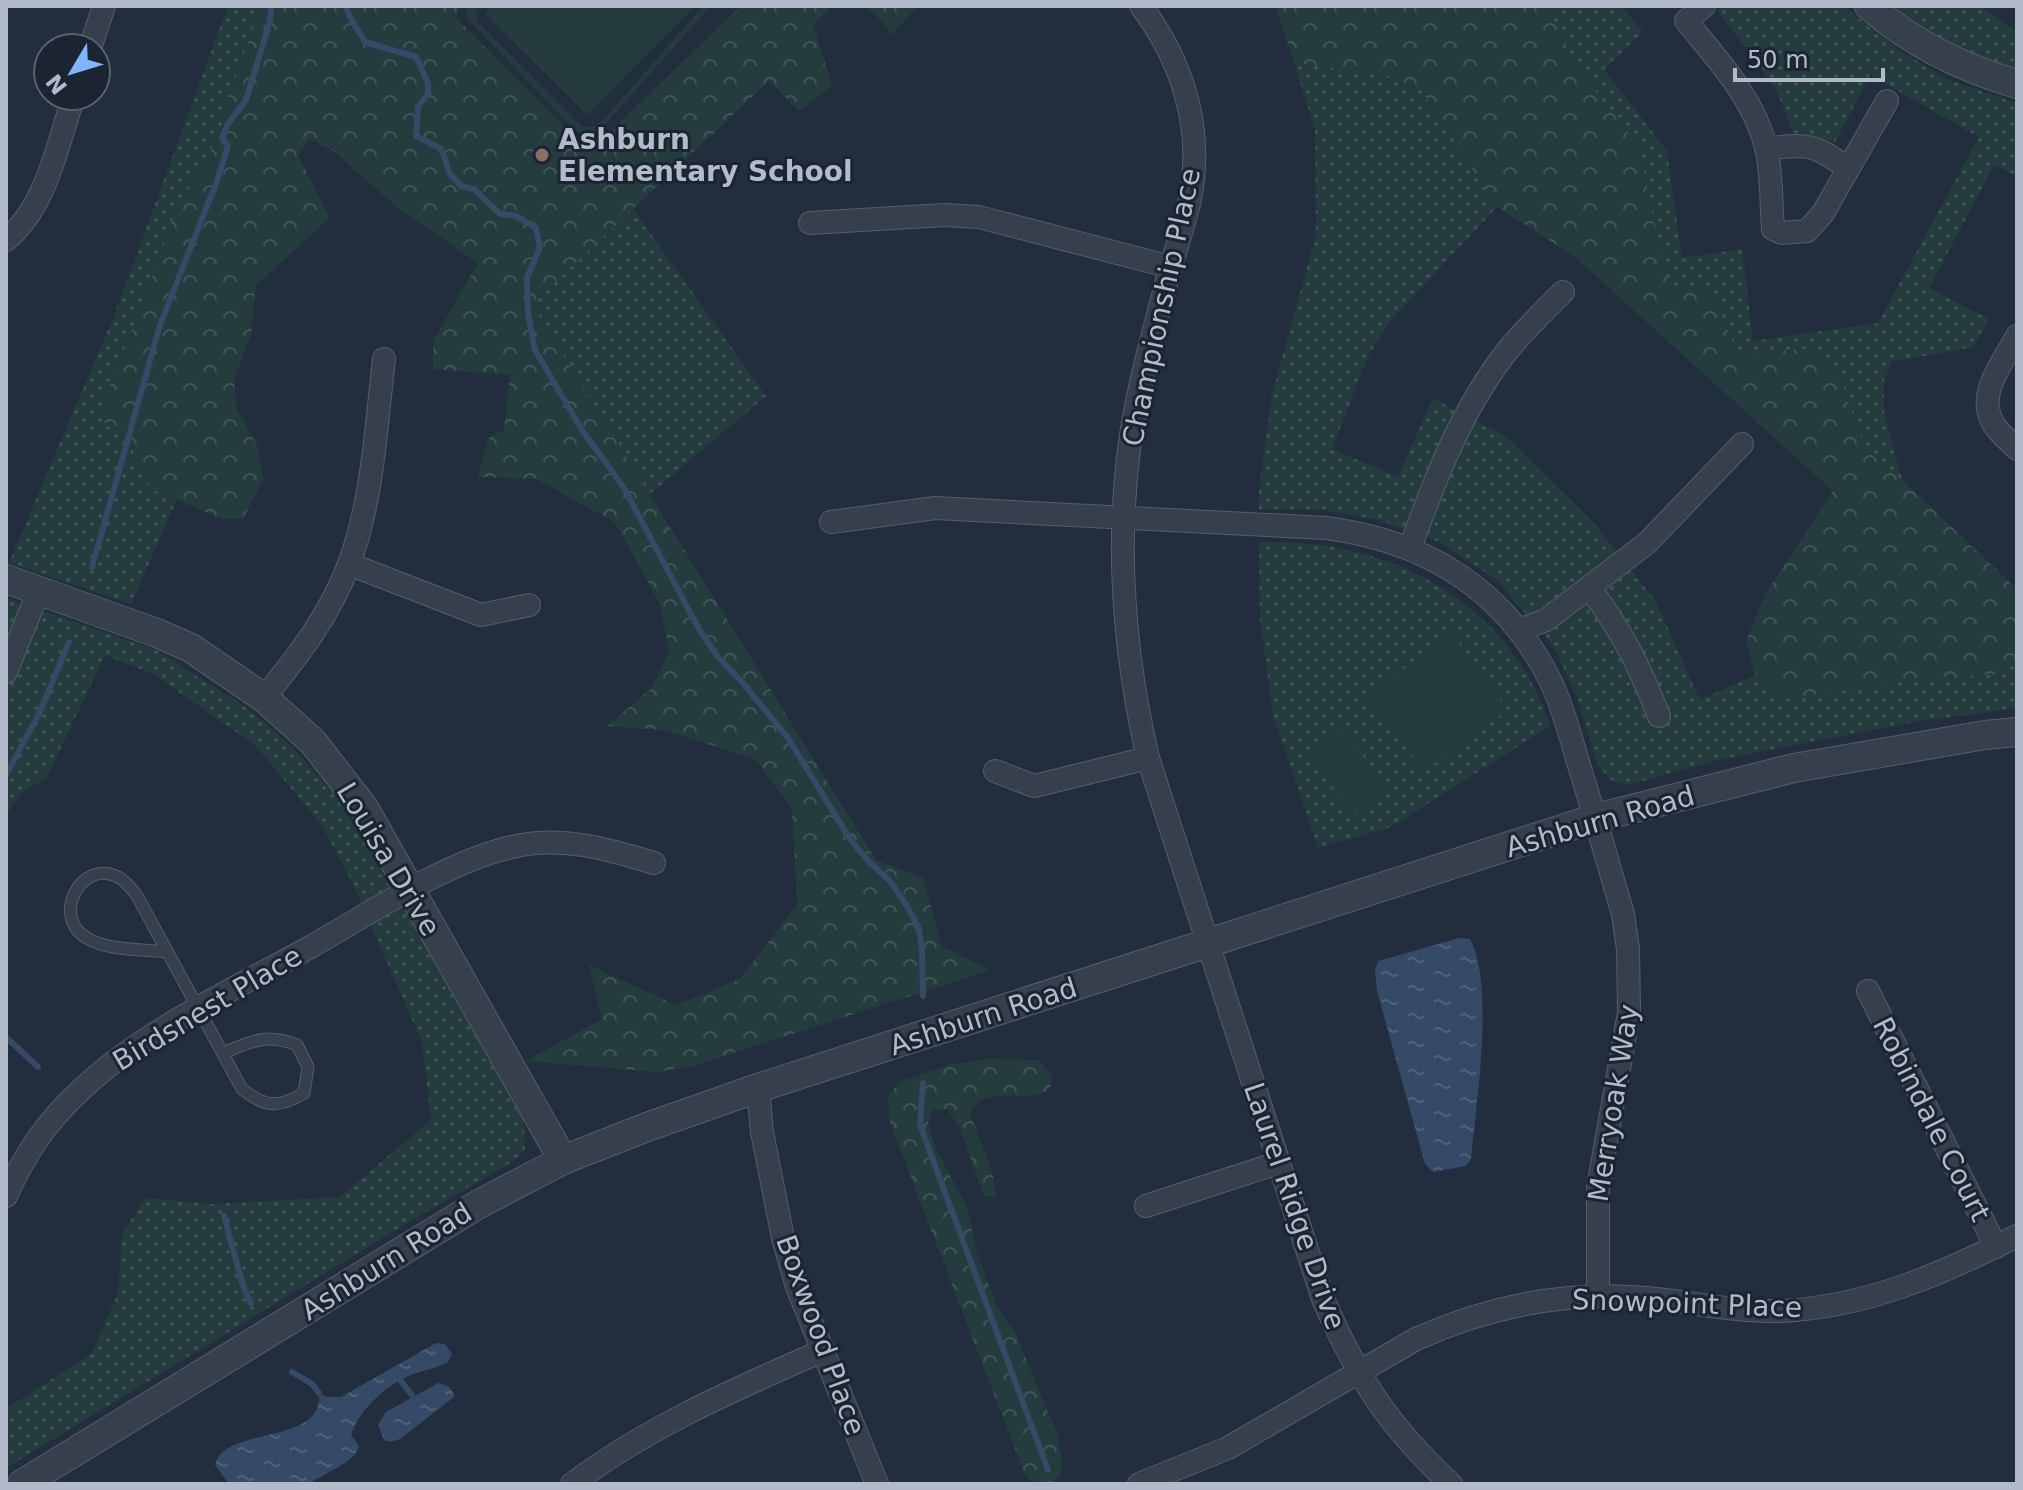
<svg xmlns="http://www.w3.org/2000/svg" width="2023" height="1490" viewBox="0 0 2023 1490" font-family="'DejaVu Sans',sans-serif">
  <defs>
    <pattern id="green-dots" width="8" height="8" patternUnits="userSpaceOnUse" patternTransform="scale(2)"><rect width="8" height="8" fill="#243c3e"/><path d="M2 2h.1M6 6h.1" fill="none" stroke="#415659" stroke-width="1.8" stroke-linecap="round"/></pattern>
    <pattern id="forest-crowns" width="20" height="18" patternUnits="userSpaceOnUse" patternTransform="scale(2)"><rect width="20" height="18" fill="#243c3e"/><path d="M2 6a3 3 0 1 1 6 0M12 15a3 3 0 1 1 6 0" fill="none" stroke="#415659"/></pattern>
    <pattern id="water-ripples" width="26" height="14" patternUnits="userSpaceOnUse" patternTransform="scale(2)"><rect width="26" height="14" fill="#344a66"/><path d="M2 4q2-2 4 0t4 0M15 11q2-2 4 0t4 0" fill="none" stroke="#4f627b"/></pattern>
  </defs>
  <rect width="100%" height="100%" fill="#222e3e"/>
  <g fill="url(#green-dots)">
    <polygon points="228,6 261,6 226,103 220,135 198,171 105,396 104,422 133,450 138,471 152,489 176,501 131,604 9,563 114,316"/>
    <polygon points="1547,6 1621,6 1643,32 1604,69 1667,151 1682,258 1742,249 1753,341 1878,323 1979,137 1870,75 1835,142 1793,133 1777,91 1718,11 1722,6 1843,6 1900,51 1949,80 2017,103 2017,176 1994,165 1929,288 1989,319 1973,347 1892,362 1884,380 1884,413 1902,480 1865,449 1837,368 1812,348 1738,355 1712,291 1668,285 1638,145 1579,70"/>
    <path d="M1895,6H1981L2017,33V68C1972,57 1930,36 1895,6Z"/>
    <polygon points="1294,63 1386,75 1422,91 1497,207 1391,320 1368,356 1332,449 1398,477 1433,398 1508,438 1596,525 1656,602 1700,700 1755,675 1786,699 1937,677 2001,674 2017,662 2017,708 1919,721 1718,760 1629,785 1611,780 1598,766 1577,698 1554,647 1497,580 1439,542 1379,520 1325,510 1259,509 1259,491 1272,395 1316,235 1315,129"/>
    <polygon points="633,209 766,396 649,495 532,304"/>
    <path d="M1259,542C1281,543 1304,542 1327,546C1429,562 1518,625 1550,726L1391,827L1318,848L1273,716L1260,617Z"/>
    <polygon points="6,598 156,650 247,708 291,746 338,799 368,848 524,1121 525,1151 507,1165 402,1226 6,1468 6,1409 92,1353 118,1293 122,1233 146,1198 211,1204 340,1197 431,1120 422,1042 352,882 321,824 255,745 153,674 105,655 47,777 20,794 6,816"/>
  </g>
  <g fill="url(#forest-crowns)">
    <polygon points="261,6 460,6 456,18 580,142 599,142 741,6 833,6 813,24 832,86 799,111 769,81 532,304 876,860 923,878 942,947 990,970 693,1066 657,1072 526,1061 602,1019 589,965 676,1005 740,979 797,905 792,809 755,759 663,730 607,726 652,688 669,651 660,604 615,522 536,479 477,477 489,438 504,430 510,375 433,369 433,341 478,263 399,209 334,151 309,139 298,156 330,218 256,285 251,335 234,379 237,410 257,445 263,480 243,519 221,519 152,489 138,471 133,450 104,422 105,396 123,354 178,206 220,135 226,103"/>
    <polygon points="864,6 918,6 891,35 881,20"/>
    <polygon points="1276,6 1547,6 1579,70 1638,145 1668,285 1712,291 1738,355 1813,348 1837,368 1865,449 1902,480 2017,589 2017,662 2001,674 1937,677 1786,699 1755,675 1746,641 1766,593 1833,491 1575,257 1497,207 1422,91 1386,75 1294,63"/>
    <path d="M988,1059L1039,1060L1052,1076L1050,1090C1024,1102 1005,1092 984,1099C977,1101 974,1108 970,1113L993,1175L996,1197L984,1196L959,1126L947,1109L932,1110L928,1123L935,1147L967,1207L977,1254L997,1306L1015,1332L1058,1436L1063,1471L1051,1484H1035L1025,1475L890,1123L888,1097L899,1082L953,1064Z"/>
  </g>
  <g fill="#243c3e">
    <polygon points="469,6 478,6 476,13 478,22 582,127 592,127 602,121 703,6 711,6 601,129 590,134 579,134 469,21 466,12"/>
    <polygon points="493,6 695,6 587,115 485,14"/>
    <polygon points="1452,633 1508,710 1424,772 1367,696"/>
    <polygon points="1343,728 1388,790 1353,815 1308,754"/>
  </g>
  <g fill="url(#water-ripples)">
    <path d="M1460,938L1470,939C1495,985 1476,1105 1471,1159L1466,1166L1433,1172L1425,1164L1377,991L1375,971L1378,961Z"/>
    <path d="M436,1343L445,1344L452,1354L448,1362C437,1368 425,1370 413,1374C388,1384 359,1409 351,1435L359,1446L355,1455L345,1463L308,1484H229L215,1465C224,1425 325,1446 319,1393L326,1397H341Z"/>
    <path d="M438,1383C447,1385 452,1387 454,1397L400,1439L391,1442L384,1440L378,1425L386,1412Z"/>
  </g>
  <g fill="none" stroke-linecap="round" stroke-linejoin="round">
    <g stroke="#344a66" stroke-width="6">
      <polyline points="346,6 350,17 365,42 416,57 428,83 428,93 418,107 416,136 440,148 444,155 449,173 461,186 474,189 500,214 516,216 536,228 540,247 527,278 528,314 535,350 582,430 624,488 700,631 718,657 742,682 788,738 850,839 870,863 890,881 907,906 919,929 922,950 923,996"/>
      <polyline points="92,567 160,325 217,181 228,146 222,138 227,125 246,100 269,25 272,6"/>
      <polyline points="6,775 39,714 69,642"/>
      <polyline points="6,1037 38,1067"/>
      <polyline points="923,1083 920,1125 1048,1470"/>
      <polyline points="224,1216 243,1286 251,1303"/>
      <polyline points="292,1372 312,1384 319,1393"/>
      <polyline points="400,1380 412,1395"/>
    </g>
    <g stroke="#545e6b" stroke-width="13">
      <path id="service" d="M166,952C142,949 108,951 87,938C51,918 80,858 118,877C125,880 131,889 136,894L242,1089C266,1108 279,1108 304,1093L308,1067L297,1045C265,1033 253,1041 223,1053"/>
    </g>
    <g stroke="#545e6b" stroke-width="24">
      <g id="minor">
        <path d="M1141,6C1183,62 1204,129 1190,199C1185,222 1177,246 1170,269C1154,331 1135,394 1128,458C1116,560 1125,658 1148,758L1323,1299C1357,1377 1388,1426 1451,1484"/>
        <path d="M1704,6L1686,21C1718,60 1753,97 1766,147C1772,173 1771,203 1773,229L1782,233L1807,231L1823,213L1887,101"/>
        <polyline points="90,48 104,6"/>
        <path d="M1766,149C1807,143 1815,144 1848,169"/>
        <polyline points="810,223 945,215 979,217 1171,267"/>
        <path d="M6,240C47,206 57,145 74,96"/>
        <path d="M2017,336C2003,363 1975,394 1994,425C2000,434 2010,442 2017,449"/>
        <path d="M831,522L935,508L1326,528C1426,541 1505,589 1551,682C1563,707 1570,735 1578,762C1594,813 1608,863 1623,914L1628,949L1629,1012L1598,1188V1296"/>
        <path d="M1410,548C1435,479 1462,408 1508,350C1525,329 1544,311 1563,292"/>
        <polyline points="349,564 481,615 529,605"/>
        <path d="M1589,587C1622,631 1639,665 1659,716"/>
        <polyline points="1519,630 1546,620 1647,543 1742,444"/>
        <polyline points="6,672 39,590"/>
        <path d="M264,698C298,656 330,615 349,564C373,499 376,427 384,359"/>
        <polyline points="995,771 1034,786 1148,758"/>
        <polyline points="1868,991 1996,1247"/>
        <polyline points="758,1088 762,1132 783,1238 797,1287 877,1484"/>
        <path d="M6,1196C26,1152 46,1122 82,1089C144,1030 237,988 312,946C372,912 446,862 512,847C561,835 608,849 654,863"/>
        <polyline points="1146,1206 1278,1163"/>
        <path d="M572,1484C649,1426 736,1389 824,1350"/>
        <path d="M1139,1484L1228,1448L1416,1339C1489,1306 1567,1291 1647,1298C1692,1302 1735,1312 1781,1311C1867,1307 1942,1274 2017,1236"/>
      </g>
    </g>
    <g stroke="#545e6b" stroke-width="30">
      <g id="tertiary">
        <path d="M1869,6C1913,44 1961,68 2017,84"/>
        <polyline points="6,579 157,633 191,648 264,698 313,742 364,808 563,1160"/>
        <polyline points="22,1484 479,1204 563,1160 647,1127 758,1088 1596,818 1794,768 1985,735 2017,732"/>
      </g>
    </g>
    <use href="#service" stroke="#36404d" stroke-width="11"/>
    <use href="#minor" stroke="#36404d" stroke-width="22"/>
    <use href="#tertiary" stroke="#36404d" stroke-width="28"/>
  </g>
  <circle fill="#8d6e63" stroke="#1b2532" stroke-width="3" cx="542" cy="155" r="8"/>
  <g text-anchor="middle" stroke-width="6" stroke-linejoin="round" paint-order="stroke">
    <g font-size="28" font-weight="bold" fill="#b1bbc9" stroke="#1b2532" text-anchor="start">
      <text x="558" y="149">Ashburn<tspan x="558" dy="32">Elementary School</tspan></text>
    </g>
    <g font-size="28" fill="#b1bbc9" stroke="#1b2532">
      <text transform="translate(1161 307) rotate(-78)" y="10">Championship Place</text>
      <text transform="translate(1600 821) rotate(-16)" y="10">Ashburn Road</text>
      <text transform="translate(389 859) rotate(59)" y="10">Louisa Drive</text>
      <text transform="translate(207 1008) rotate(-31)" y="10">Birdsnest Place</text>
      <text transform="translate(983 1016) rotate(-18)" y="10">Ashburn Road</text>
      <text transform="translate(1613 1103) rotate(-81)" y="10">Merryoak Way</text>
      <text transform="translate(1932 1119) rotate(63)" y="10">Robindale Court</text>
      <text transform="translate(1295 1206) rotate(71)" y="10">Laurel Ridge Drive</text>
      <text transform="translate(386 1261) rotate(-32)" y="10">Ashburn Road</text>
      <text transform="translate(1687 1303) rotate(2)" y="10">Snowpoint Place</text>
      <text transform="translate(821 1335) rotate(70)" y="10">Boxwood Place</text>
    </g>
  </g>
  <rect width="2023" height="1490" fill="none" stroke="#b1bbc9" stroke-width="16"/>
  <g transform="translate(72 72) rotate(232)"><circle r="38" fill="#1b2532" stroke="#57616e" stroke-width="2"/>
  <path d="M0-6L14 30L0 20L-14 30Z" fill="#81b5fe"/>
  <text y="-12" font-size="22" font-weight="bold" text-anchor="middle" fill="#b1bbc9">N</text>
  </g>
  <path d="M1735 68v12h148v-12" fill="none" stroke="#b1bbc9" stroke-width="4"/>
  <text x="1747" y="68" font-size="24" fill="#b1bbc9" stroke="#1b2532" stroke-width="6" paint-order="stroke">50 m</text>
</svg>
